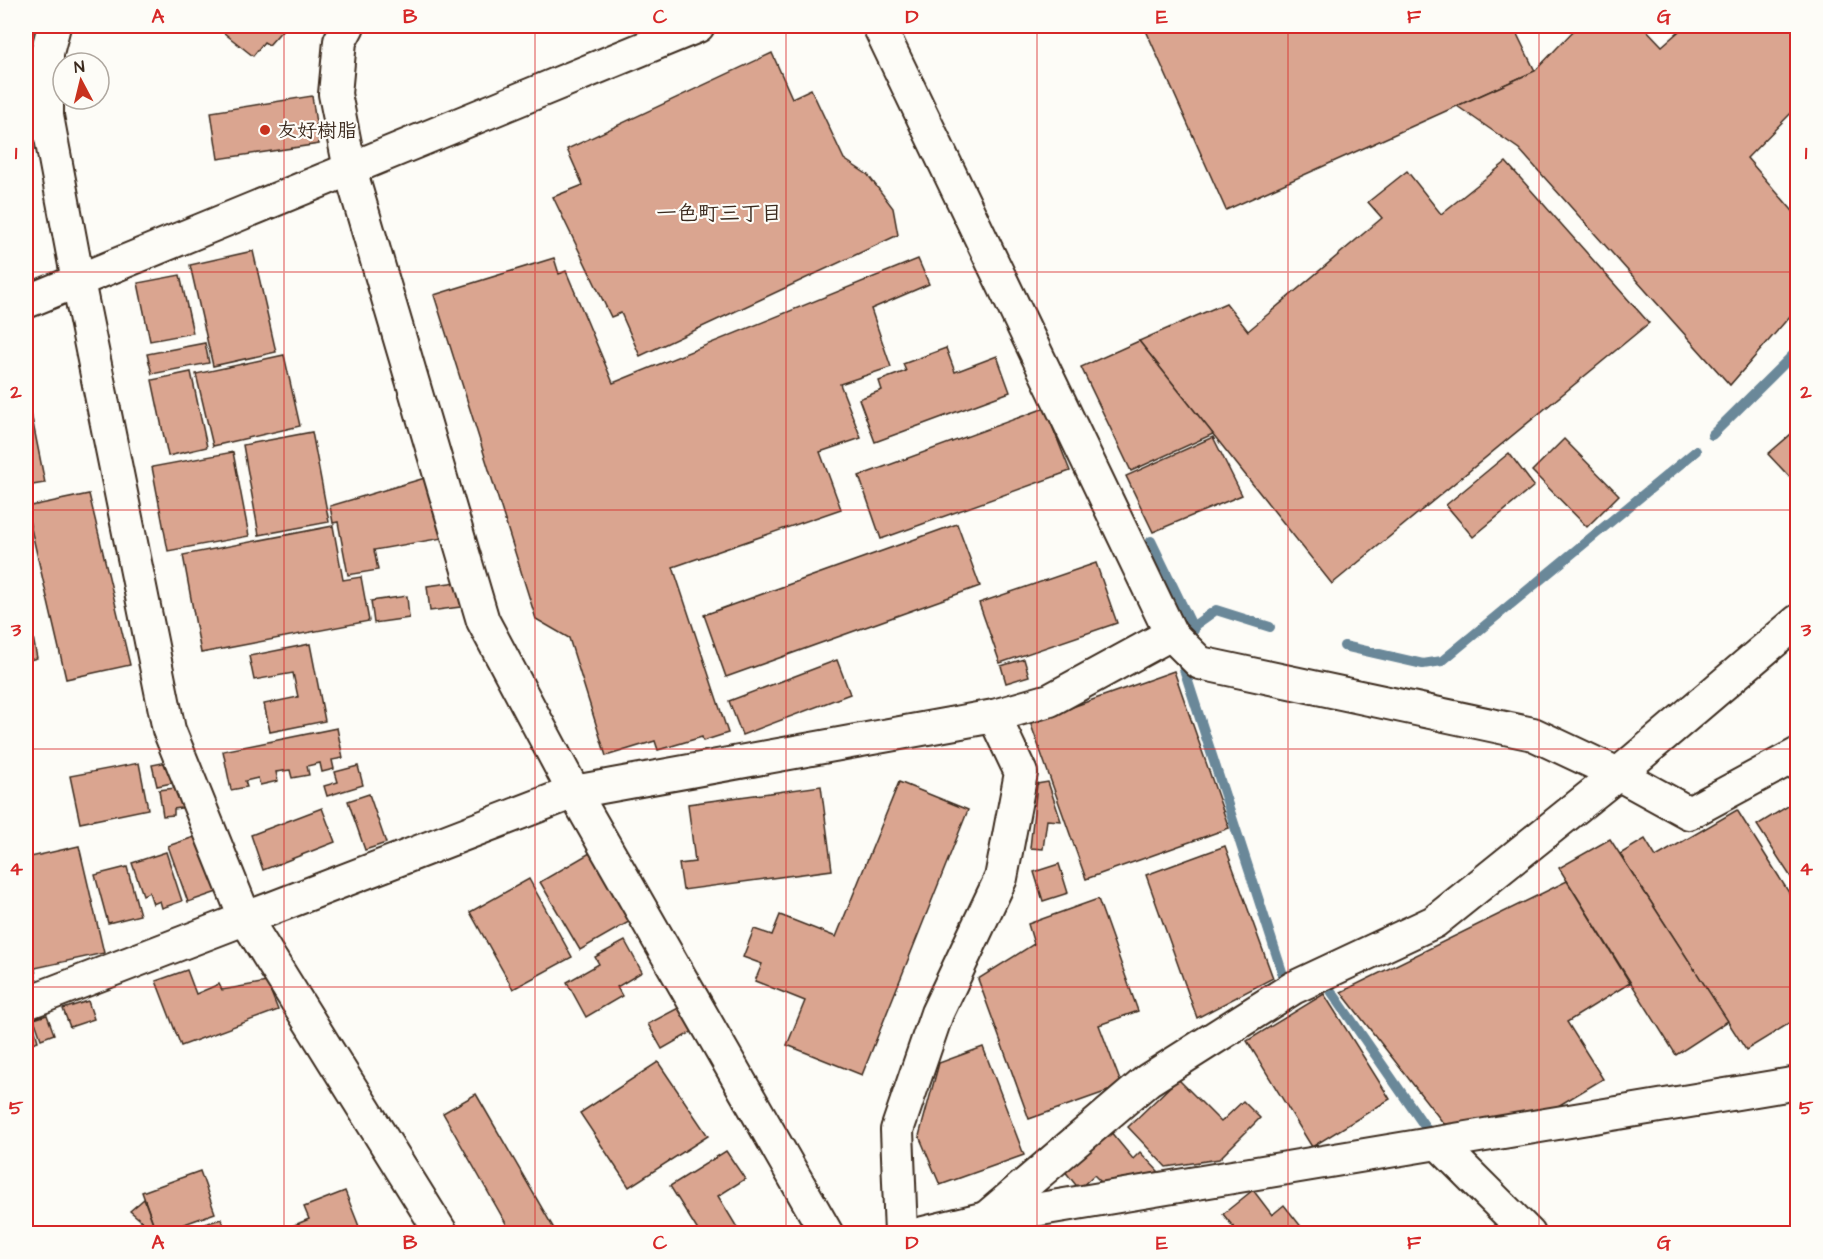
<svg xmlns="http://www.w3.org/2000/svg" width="1823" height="1259" viewBox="0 0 1823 1259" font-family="'Architects Daughter','Klee One',sans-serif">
  <rect width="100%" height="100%" fill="#fdfcf7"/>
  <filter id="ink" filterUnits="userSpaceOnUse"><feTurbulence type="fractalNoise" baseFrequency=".0167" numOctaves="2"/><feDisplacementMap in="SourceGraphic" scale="12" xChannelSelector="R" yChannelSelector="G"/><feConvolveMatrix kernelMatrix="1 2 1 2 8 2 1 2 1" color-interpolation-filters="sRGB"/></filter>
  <g filter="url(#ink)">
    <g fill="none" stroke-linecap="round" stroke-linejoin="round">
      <g stroke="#6b8899" stroke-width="10">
        <polyline points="1712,435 1798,350"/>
        <polyline points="1151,541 1194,630"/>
        <polyline points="1195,625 1216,610 1270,627"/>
        <polyline points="1344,646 1423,664 1442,661 1696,451"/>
        <polyline points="1183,666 1285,981"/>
        <polyline points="1329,988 1426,1128"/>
      </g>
    </g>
    <g fill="#daa590" stroke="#3b2a1e" stroke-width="1.5">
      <polygon points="222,26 286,26 269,45 264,42 253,56 219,29"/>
      <polygon points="1144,26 1513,26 1535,71 1226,210"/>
      <polygon points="1578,26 1643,26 1662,46 1685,26 1798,26 1798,106 1747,158 1798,217 1798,307 1730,385 1519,149 1457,106 1535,71"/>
      <polygon points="772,53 792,98 811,89 844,159 868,175 893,208 898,235 640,356 621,313 611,317 553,197 583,185 567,149"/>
      <polygon points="312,96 319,144 218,159 211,112"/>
      <polygon points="1506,162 1649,323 1332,584 1139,341 1226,303 1248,331 1382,218 1368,202 1407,171 1441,214"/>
      <polygon points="253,251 276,352 213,366 190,265"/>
      <polygon points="554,258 559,274 566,271 613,383 918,259 929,284 871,309 891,367 840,384 861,438 820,452 841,509 673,567 728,733 703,741 702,737 658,750 655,741 606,756 569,638 536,619 434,295"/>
      <polygon points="180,275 193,333 150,341 138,283"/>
      <polygon points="1139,341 1213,434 1131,471 1081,367"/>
      <polygon points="205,343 209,363 152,374 147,354"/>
      <polygon points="946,348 955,372 997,356 1010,392 875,442 859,399 882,390 879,381 906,371 903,364"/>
      <polygon points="284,355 300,426 213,446 196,374"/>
      <polygon points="191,372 207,447 168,456 152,380"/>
      <polygon points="1045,408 1070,471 881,539 859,476"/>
      <polygon points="31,413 45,483 26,486 26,414"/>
      <polygon points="1798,428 1798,486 1768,454"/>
      <polygon points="312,432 329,522 259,535 243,445"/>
      <polygon points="1213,437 1242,495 1153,532 1126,476"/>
      <polygon points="1564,439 1619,495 1587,527 1532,471"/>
      <polygon points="233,452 249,536 168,551 152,467"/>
      <polygon points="1509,453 1534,486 1473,537 1446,505"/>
      <polygon points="435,475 448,537 374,550 378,570 348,575 338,522 333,523 330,506"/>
      <polygon points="89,494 130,665 66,679 26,507"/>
      <polygon points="957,524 980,586 726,677 704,615"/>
      <polygon points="333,526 343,580 361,577 369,621 201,653 183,555"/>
      <polygon points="1096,563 1117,623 1000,663 979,603"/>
      <polygon points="465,581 468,606 430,611 427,586"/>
      <polygon points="407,596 409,618 374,623 371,601"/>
      <polygon points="26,601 37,658 26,661"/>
      <polygon points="310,644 325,721 270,732 264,704 298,697 293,673 254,680 249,656"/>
      <polygon points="1024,659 1029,676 1006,683 1001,666"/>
      <polygon points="837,660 850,694 742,735 729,701"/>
      <polygon points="1174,671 1229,828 1086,879 1030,722"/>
      <polygon points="337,728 343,758 332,760 334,769 322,772 320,763 307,766 309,775 292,778 290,770 276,772 278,781 260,785 258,778 245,781 247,787 231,790 223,751"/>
      <polygon points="178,760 182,781 157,786 152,765"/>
      <polygon points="139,763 148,809 80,823 70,776"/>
      <polygon points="358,766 363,785 327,796 324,786 338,782 335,772"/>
      <polygon points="899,782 968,810 862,1075 787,1045 805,1001 755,981 762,964 743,957 754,929 772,935 780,915 836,937"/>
      <polygon points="1048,782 1061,821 1047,820 1043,849 1030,848 1037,784"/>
      <polygon points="821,786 832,870 683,890 679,864 695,862 688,804"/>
      <polygon points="184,787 187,807 174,809 174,815 163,816 159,790"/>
      <polygon points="369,794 386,843 365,850 348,801"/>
      <polygon points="1798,800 1798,888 1757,825"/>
      <polygon points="322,808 335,842 263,870 251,835"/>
      <polygon points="1737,810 1798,907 1798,1018 1746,1050 1620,854 1645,839 1656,857"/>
      <polygon points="200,835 220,891 188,902 168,846"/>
      <polygon points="1610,839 1728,1021 1676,1055 1559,868"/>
      <polygon points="79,846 104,953 35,968 36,977 26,978 26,858"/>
      <polygon points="1225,846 1273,978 1197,1018 1146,875"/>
      <polygon points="595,850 634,919 580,950 540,882"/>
      <polygon points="166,852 182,901 162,908 160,901 153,904 149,892 143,895 132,863"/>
      <polygon points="1059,864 1068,893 1043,901 1034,872"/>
      <polygon points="127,867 140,915 108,923 95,875"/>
      <polygon points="529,879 572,957 513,989 470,912"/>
      <polygon points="1567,881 1630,983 1567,1022 1603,1079 1538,1118 1444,1124 1341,992"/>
      <polygon points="1098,899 1138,1011 1099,1025 1122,1086 1029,1119 978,979 1034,944 1028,924"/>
      <polygon points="625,941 642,972 617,987 622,996 586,1017 567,982 599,964 595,957"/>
      <polygon points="187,970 196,994 219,984 222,990 267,982 278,1010 181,1046 156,981"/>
      <polygon points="1324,994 1390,1099 1312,1147 1247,1041"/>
      <polygon points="88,1001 94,1019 70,1027 63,1009"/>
      <polygon points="684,1005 697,1029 662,1049 648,1024"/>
      <polygon points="47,1015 54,1034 41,1039 34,1019"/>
      <polygon points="33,1024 38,1041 26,1045 26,1026"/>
      <polygon points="983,1047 1024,1155 940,1185 919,1136 939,1063"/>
      <polygon points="658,1062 708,1136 629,1187 580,1113"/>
      <polygon points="1178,1079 1221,1122 1243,1101 1260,1118 1219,1159 1166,1167 1128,1127"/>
      <polygon points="476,1094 557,1234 512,1234 443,1113"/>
      <polygon points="1110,1131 1133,1159 1140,1152 1159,1172 1102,1183 1094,1175 1079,1189 1064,1170"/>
      <polygon points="726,1151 745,1179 718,1196 741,1234 700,1234 670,1186"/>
      <polygon points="200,1171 215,1213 157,1234 142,1192"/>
      <polygon points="1253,1190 1272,1215 1284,1205 1307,1234 1239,1234 1223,1214"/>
      <polygon points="345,1191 362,1234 273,1234 309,1219 304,1207"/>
      <polygon points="144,1199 157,1234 130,1211"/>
      <polygon points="221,1219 226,1234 190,1234 189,1229"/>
    </g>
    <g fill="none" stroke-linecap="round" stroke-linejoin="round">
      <g stroke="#3b2a1e" stroke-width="36">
        <g id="minor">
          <polyline points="54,26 47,53 47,116 78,281 169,730 245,918 442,1234"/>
          <polyline points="348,26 340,41 335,94 350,169 483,621 574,792 827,1234"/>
          <polyline points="879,26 1171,634 1200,663 1533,734 1618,774 1689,813 1798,754"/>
          <polyline points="26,302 698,26"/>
          <polyline points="26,1003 574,792 994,716 1050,700 1171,634"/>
          <polyline points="1439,1144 1529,1234"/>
          <polyline points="901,1234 897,1130 937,1013 1001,878 1021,773 994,716"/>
          <polyline points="919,1234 986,1218 1798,1083"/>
          <polyline points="1009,1234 986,1218 1148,1080 1293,988 1434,922 1618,774 1798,621"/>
        </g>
      </g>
      <use href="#minor" stroke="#fdfcf7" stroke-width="32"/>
    </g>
  </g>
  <path fill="none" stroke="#d62828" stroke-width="1.5" stroke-opacity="0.55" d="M284,26V1234M535,26V1234M786,26V1234M1037,26V1234M1288,26V1234M1539,26V1234M26,272H1798M26,510H1798M26,749H1798M26,987H1798"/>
  <circle fill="#c8321e" stroke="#fdfcf7" stroke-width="2" cx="265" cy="130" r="6"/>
  <g text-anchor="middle" stroke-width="4.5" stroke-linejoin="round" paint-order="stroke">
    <g font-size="20" font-weight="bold" fill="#3b2a1e" stroke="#fdfcf7" text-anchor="start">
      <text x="277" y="137">友好樹脂</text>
    </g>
    <g font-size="21" font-weight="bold" fill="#3b2a1e" stroke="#fdfcf7">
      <text x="719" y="220">一色町三丁目</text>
    </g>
  </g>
  <rect width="1823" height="1259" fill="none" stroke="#fdfcf7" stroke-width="66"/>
  <g transform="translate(81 81) rotate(353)"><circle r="28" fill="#fdfcf7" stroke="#afa8a0" stroke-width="1.5"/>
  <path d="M0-4.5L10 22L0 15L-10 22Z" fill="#c8321e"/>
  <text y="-9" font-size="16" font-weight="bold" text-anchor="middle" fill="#3b2a1e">N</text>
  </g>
  <rect x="33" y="33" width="1757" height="1193" fill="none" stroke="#d62828" stroke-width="2"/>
  <g font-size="20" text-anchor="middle" font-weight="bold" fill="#d62828">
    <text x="158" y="23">A</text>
    <text x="410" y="23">B</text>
    <text x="660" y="23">C</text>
    <text x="912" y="23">D</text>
    <text x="1162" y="23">E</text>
    <text x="1414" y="23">F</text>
    <text x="1664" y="23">G</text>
    <text x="16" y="159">1</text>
    <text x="1806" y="159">1</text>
    <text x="16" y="398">2</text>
    <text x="1806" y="398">2</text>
    <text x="16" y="636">3</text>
    <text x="1806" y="636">3</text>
    <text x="16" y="875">4</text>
    <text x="1806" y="875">4</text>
    <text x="16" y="1114">5</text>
    <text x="1806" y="1114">5</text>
    <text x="158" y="1249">A</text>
    <text x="410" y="1249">B</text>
    <text x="660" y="1249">C</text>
    <text x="912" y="1249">D</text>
    <text x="1162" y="1249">E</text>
    <text x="1414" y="1249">F</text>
    <text x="1664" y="1249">G</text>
  </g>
</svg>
